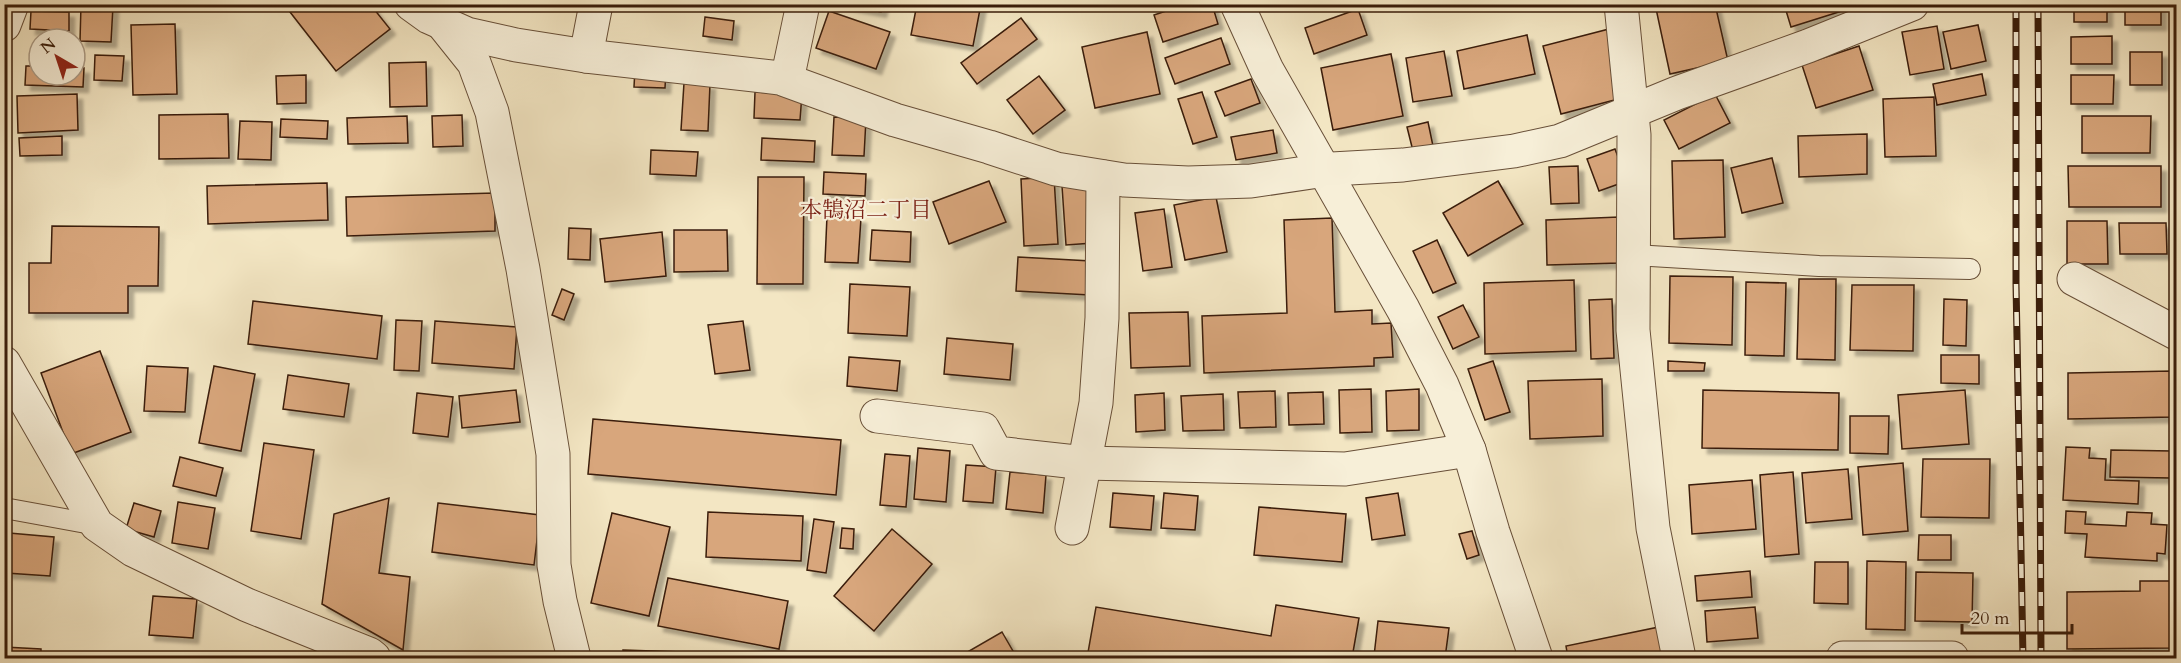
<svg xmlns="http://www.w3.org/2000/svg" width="2181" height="663" viewBox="0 0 2181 663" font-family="Cardo,'Noto Serif JP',serif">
  <defs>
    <filter id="shadow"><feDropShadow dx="5.5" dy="5.5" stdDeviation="1.5" flood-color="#0004"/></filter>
  </defs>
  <rect width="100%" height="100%" fill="#f3e6c3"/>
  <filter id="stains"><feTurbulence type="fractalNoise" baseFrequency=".00333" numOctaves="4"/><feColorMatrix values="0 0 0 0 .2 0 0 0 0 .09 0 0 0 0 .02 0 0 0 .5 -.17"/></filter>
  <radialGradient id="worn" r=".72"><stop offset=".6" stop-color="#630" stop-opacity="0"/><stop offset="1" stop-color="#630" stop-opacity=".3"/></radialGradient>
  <g fill="#d8a67c" stroke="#3a1d0a" stroke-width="1.5" filter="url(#shadow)">
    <polygon points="299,4 370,4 390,29 336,71 290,12"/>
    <polygon points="840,4 883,4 881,12"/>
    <polygon points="917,4 981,4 973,46 911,35"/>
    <polygon points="1187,4 1212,4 1218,24 1163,42 1154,15"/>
    <polygon points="1655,4 1715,4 1728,61 1670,74"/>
    <polygon points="1784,4 1840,4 1842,11 1791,27"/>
    <rect x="2074" y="4" width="33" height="18"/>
    <rect x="2125" y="4" width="36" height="21"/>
    <polygon points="81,5 113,6 111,42 80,41"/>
    <polygon points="1358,9 1367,35 1314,54 1305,28"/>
    <polygon points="31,11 69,12 69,31 30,29"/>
    <polygon points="829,11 890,32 876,69 816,48"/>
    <polygon points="705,17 734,21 732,40 703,36"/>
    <polygon points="1021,18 1037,39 977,84 961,63"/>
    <polygon points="175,24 177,94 133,95 131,25"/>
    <polygon points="1978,25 1986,61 1951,69 1943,32"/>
    <polygon points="1937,26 1944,69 1910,75 1902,32"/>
    <polygon points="1609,29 1626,97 1561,114 1543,46"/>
    <polygon points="1147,32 1160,94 1095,108 1082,47"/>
    <polygon points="1527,35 1535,74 1464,89 1457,51"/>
    <polygon points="2112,36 2112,64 2071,64 2071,37"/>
    <polygon points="1221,38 1230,64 1175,84 1165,58"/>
    <polygon points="1859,46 1873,90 1816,108 1802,65"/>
    <polygon points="1444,51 1452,96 1413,102 1406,58"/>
    <rect x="2130" y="52" width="32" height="33"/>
    <polygon points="1391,54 1403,116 1333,130 1321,68"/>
    <polygon points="95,55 124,56 122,81 94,80"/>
    <polygon points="426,62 427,106 390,107 389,63"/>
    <polygon points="26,66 39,66 39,75 75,75 75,68 84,68 83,87 25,85"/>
    <polygon points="635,69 666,70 665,88 634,87"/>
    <polygon points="1982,74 1986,95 1937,105 1933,84"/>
    <polygon points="306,75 306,103 277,104 276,76"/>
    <polygon points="2071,75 2114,75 2113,104 2071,104"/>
    <polygon points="1039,76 1065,110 1033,134 1007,100"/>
    <polygon points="1251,79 1260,103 1225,116 1215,92"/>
    <polygon points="684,83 710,84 708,131 681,130"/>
    <polygon points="755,92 802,94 800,120 754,118"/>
    <polygon points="1202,92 1217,137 1193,144 1178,99"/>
    <polygon points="77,94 78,130 18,133 17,96"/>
    <polygon points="1715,94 1730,123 1679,149 1664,120"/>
    <polygon points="1934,97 1936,156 1885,157 1883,99"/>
    <polygon points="228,114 229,158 159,159 159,115"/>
    <polygon points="462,115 463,146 433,147 432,116"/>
    <polygon points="407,116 408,143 348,144 347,118"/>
    <polygon points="2082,116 2151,116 2150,153 2082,153"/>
    <polygon points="834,117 866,119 864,156 832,155"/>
    <polygon points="281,119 328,121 327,139 280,137"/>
    <polygon points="240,121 272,122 271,160 238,159"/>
    <polygon points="1428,122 1433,146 1413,151 1407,127"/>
    <polygon points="1273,130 1277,153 1236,160 1231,137"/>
    <polygon points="1867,134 1867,174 1799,177 1798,136"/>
    <polygon points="62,136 62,155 20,156 19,138"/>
    <polygon points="762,138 815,141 814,162 761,160"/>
    <polygon points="1615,149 1627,181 1599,191 1587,159"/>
    <polygon points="651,150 698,152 696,176 650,174"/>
    <polygon points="1772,158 1783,203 1742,213 1731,168"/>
    <polygon points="1723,160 1725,237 1674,239 1672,161"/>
    <polygon points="1578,166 1579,203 1551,204 1549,167"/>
    <polygon points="2068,166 2161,166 2161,207 2069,207"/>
    <polygon points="824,172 866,174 865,196 823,194"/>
    <polygon points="758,177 804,177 803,284 757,284"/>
    <polygon points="1054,177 1058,244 1024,246 1021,179"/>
    <polygon points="989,181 1006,222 949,244 933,202"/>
    <polygon points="1498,181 1523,224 1468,256 1443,213"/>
    <polygon points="327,183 328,220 208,224 207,186"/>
    <polygon points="1090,184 1093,243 1066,245 1062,186"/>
    <polygon points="495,193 495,231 347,236 346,197"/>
    <polygon points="1216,197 1227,252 1185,260 1174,205"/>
    <polygon points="1164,209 1172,267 1143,271 1135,213"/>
    <polygon points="827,216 861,218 858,263 825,262"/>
    <polygon points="1619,217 1620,263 1547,265 1546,220"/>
    <polygon points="1332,218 1335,312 1372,310 1372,324 1391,323 1393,357 1374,358 1374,366 1204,373 1202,316 1287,313 1284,220"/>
    <polygon points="2067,221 2107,221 2108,264 2067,264"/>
    <polygon points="2119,223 2166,223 2167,254 2120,254"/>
    <polygon points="52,226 159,227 158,286 128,286 128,313 29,313 29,263 51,263"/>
    <polygon points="569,228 591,229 590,260 568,259"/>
    <polygon points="674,230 727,230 728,271 674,272"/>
    <polygon points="872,230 911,232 910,262 870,260"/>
    <polygon points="662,232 666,276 605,282 600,239"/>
    <polygon points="1437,240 1456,283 1433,293 1413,251"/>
    <polygon points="1018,257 1091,261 1090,295 1016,291"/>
    <polygon points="1670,276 1733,277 1732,345 1669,343"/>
    <polygon points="1799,279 1836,279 1835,360 1797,359"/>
    <polygon points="1574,280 1576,351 1485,354 1484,283"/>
    <polygon points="1746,282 1786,283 1784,356 1745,355"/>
    <polygon points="850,284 910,287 907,336 848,333"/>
    <polygon points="1852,285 1914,285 1913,351 1850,350"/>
    <polygon points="562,289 574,294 564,320 552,315"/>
    <polygon points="1612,299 1614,358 1591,359 1589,300"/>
    <polygon points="1944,299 1967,300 1966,346 1943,345"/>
    <polygon points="253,301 382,316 377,359 248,344"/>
    <polygon points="1463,305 1479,337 1453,349 1438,317"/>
    <polygon points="1188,312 1190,366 1131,368 1129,313"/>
    <polygon points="396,320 422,321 419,371 394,370"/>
    <polygon points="435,321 517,327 514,369 432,363"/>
    <polygon points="743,321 750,370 715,374 708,325"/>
    <polygon points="947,338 1013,344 1010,380 944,374"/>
    <polygon points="100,351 131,432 71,454 41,373"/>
    <polygon points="1941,355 1979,355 1979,384 1941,383"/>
    <polygon points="849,357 900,361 897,391 847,386"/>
    <polygon points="1493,361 1510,412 1485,420 1468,369"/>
    <polygon points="1668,361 1705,363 1704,371 1668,371"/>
    <polygon points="147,366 188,368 185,412 144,411"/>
    <polygon points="214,366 255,374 241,451 199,443"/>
    <polygon points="2173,371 2174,417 2068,419 2068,373"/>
    <polygon points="288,375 349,384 344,417 283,409"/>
    <polygon points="1602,379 1603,436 1530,439 1528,381"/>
    <polygon points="1371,389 1372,432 1340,433 1339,390"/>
    <polygon points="1419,389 1419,430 1387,431 1386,391"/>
    <polygon points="516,390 520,422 462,428 459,396"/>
    <polygon points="1703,390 1839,393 1838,450 1702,448"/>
    <polygon points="1965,390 1969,444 1902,449 1898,395"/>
    <polygon points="1275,391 1276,427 1240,428 1238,392"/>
    <polygon points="1323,392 1324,424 1289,425 1288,393"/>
    <polygon points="417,393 453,397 448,437 413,433"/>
    <polygon points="1164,393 1165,430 1136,432 1135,395"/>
    <polygon points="1223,394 1224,430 1183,431 1181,396"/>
    <polygon points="1850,416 1889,416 1888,454 1850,453"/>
    <polygon points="593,419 841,440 836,495 588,474"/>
    <polygon points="264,443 314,450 301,539 251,531"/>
    <polygon points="2066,447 2090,448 2089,458 2106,459 2105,480 2139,481 2138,504 2063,500"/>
    <polygon points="918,448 950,451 946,502 914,499"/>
    <polygon points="2111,450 2172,451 2171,478 2110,477"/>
    <polygon points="885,454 910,456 906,507 880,505"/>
    <polygon points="180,457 223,468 216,496 173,486"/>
    <polygon points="1923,459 1990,459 1989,518 1921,517"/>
    <polygon points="1903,463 1908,531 1863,535 1858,467"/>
    <polygon points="966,465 996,467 993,503 963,501"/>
    <polygon points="1848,469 1852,519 1806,523 1802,473"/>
    <polygon points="1010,472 1046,475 1043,513 1006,509"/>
    <polygon points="1793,472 1799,554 1765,557 1760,475"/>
    <polygon points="1752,480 1756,529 1692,534 1689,485"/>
    <polygon points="1113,493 1154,496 1151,530 1110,527"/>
    <polygon points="1164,493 1198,496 1195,530 1161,528"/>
    <polygon points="1398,493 1405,535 1372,540 1366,498"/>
    <polygon points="389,498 379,573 410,577 403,650 322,604 334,514"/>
    <polygon points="178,502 215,508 208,549 172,543"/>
    <polygon points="134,503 161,511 154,537 126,529"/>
    <polygon points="438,503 540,515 534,565 432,552"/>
    <polygon points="1259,507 1346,514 1342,562 1254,555"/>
    <polygon points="2066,511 2086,512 2085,524 2126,526 2127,512 2152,513 2151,524 2167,525 2165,554 2157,553 2157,561 2085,557 2087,534 2065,533"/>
    <polygon points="708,512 803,516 801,561 706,557"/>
    <polygon points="612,513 670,527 649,616 591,603"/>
    <polygon points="814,519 834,522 826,573 807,570"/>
    <polygon points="842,528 854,529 853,549 840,548"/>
    <polygon points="892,529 932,564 874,631 834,596"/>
    <polygon points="1472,531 1479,555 1467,559 1459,534"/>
    <polygon points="9,533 54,537 50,576 6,573"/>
    <polygon points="1919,535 1951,535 1951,560 1918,560"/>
    <polygon points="1867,561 1906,562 1905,630 1866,629"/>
    <polygon points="1815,562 1848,562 1848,604 1814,603"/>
    <polygon points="1750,571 1752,597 1697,601 1695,576"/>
    <polygon points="1916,572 1973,573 1972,622 1915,621"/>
    <polygon points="668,578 788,601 779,649 658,626"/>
    <polygon points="2140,581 2171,581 2171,648 2067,649 2067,592 2140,591"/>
    <polygon points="153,596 197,599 193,638 149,635"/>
    <polygon points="1276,605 1359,618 1352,658 1087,658 1096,607 1271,636"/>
    <polygon points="1755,607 1758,638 1707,642 1705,611"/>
    <polygon points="1378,621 1449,628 1445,658 1403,658 1374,656"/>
    <polygon points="1659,627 1665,658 1568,658 1566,646"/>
    <polygon points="1002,632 1017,658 957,658"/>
    <polygon points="4,647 41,649 41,658 4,658"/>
    <polygon points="623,650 682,652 681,658 623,658"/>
  </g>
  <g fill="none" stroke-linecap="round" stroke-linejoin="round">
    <g stroke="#684f38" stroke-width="22">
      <g id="service">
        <polyline points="1634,255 1819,266 1970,269"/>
        <polyline points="4,508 97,525"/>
      </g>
    </g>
    <g stroke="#684f38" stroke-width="35">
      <g id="minor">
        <polyline points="411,4 429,17 467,34 516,45 586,56 780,78 895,120 989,147 1056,169 1124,180 1188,183 1251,181 1332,169 1403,165 1514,151 1560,141 1677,93 1808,46 1912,4"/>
        <polyline points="1237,4 1267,70 1403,309 1442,385 1469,450 1493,532 1536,658"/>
        <polyline points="1621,4 1634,135 1633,330 1653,528 1679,658"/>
        <polyline points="442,23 474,63 492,112 523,269 553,454 554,565 560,601 574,658"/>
        <polyline points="4,25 12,4"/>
        <polyline points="586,56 596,4"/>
        <polyline points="787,80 803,4"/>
        <polyline points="2074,279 2176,333"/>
        <polyline points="4,363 97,525 133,550 247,605 369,654 374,658"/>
        <polyline points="877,416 983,429 996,453 1085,463 1345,469 1469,450"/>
        <polyline points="1072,528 1096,403 1102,318 1103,177"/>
        <polyline points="1843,658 1952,658"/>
      </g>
    </g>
    <use href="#service" stroke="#f7efd8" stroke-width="20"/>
    <use href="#minor" stroke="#f7efd8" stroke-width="33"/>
    <g stroke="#3a1d0a" stroke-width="7">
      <g id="rail">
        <polyline points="2016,4 2016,284 2023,658"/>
        <polyline points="2038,4 2041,658"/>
      </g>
    </g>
    <use href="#rail" stroke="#f7efd8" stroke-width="4.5" stroke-dasharray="14" stroke-linecap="butt"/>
  </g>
  <g text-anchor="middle" stroke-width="4.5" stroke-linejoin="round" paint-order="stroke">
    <g font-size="22" fill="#7a1f14" stroke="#f7efd8">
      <text x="866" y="217">本鵠沼二丁目</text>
    </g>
  </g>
  <rect width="2181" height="663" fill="none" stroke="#f3e6c3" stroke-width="24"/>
  <rect x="6" y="6" width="2169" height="651" fill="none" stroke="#3a1d0a" stroke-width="3"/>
  <rect x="12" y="12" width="2157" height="639" fill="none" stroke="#3a1d0a" stroke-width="1.5"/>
  <g transform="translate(57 57) rotate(321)"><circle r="28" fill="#f7efd8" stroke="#ab9b86" stroke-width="1.5"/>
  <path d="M0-4.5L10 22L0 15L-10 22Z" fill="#8f2418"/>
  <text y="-9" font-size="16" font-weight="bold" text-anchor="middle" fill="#3a1d0a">N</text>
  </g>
  <path d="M1962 624v9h110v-9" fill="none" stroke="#3a1d0a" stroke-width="3"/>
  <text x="1971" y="624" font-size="18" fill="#3a1d0a" stroke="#f7efd8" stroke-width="4.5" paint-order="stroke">20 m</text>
  <rect width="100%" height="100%" filter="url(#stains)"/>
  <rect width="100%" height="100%" fill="url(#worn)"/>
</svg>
